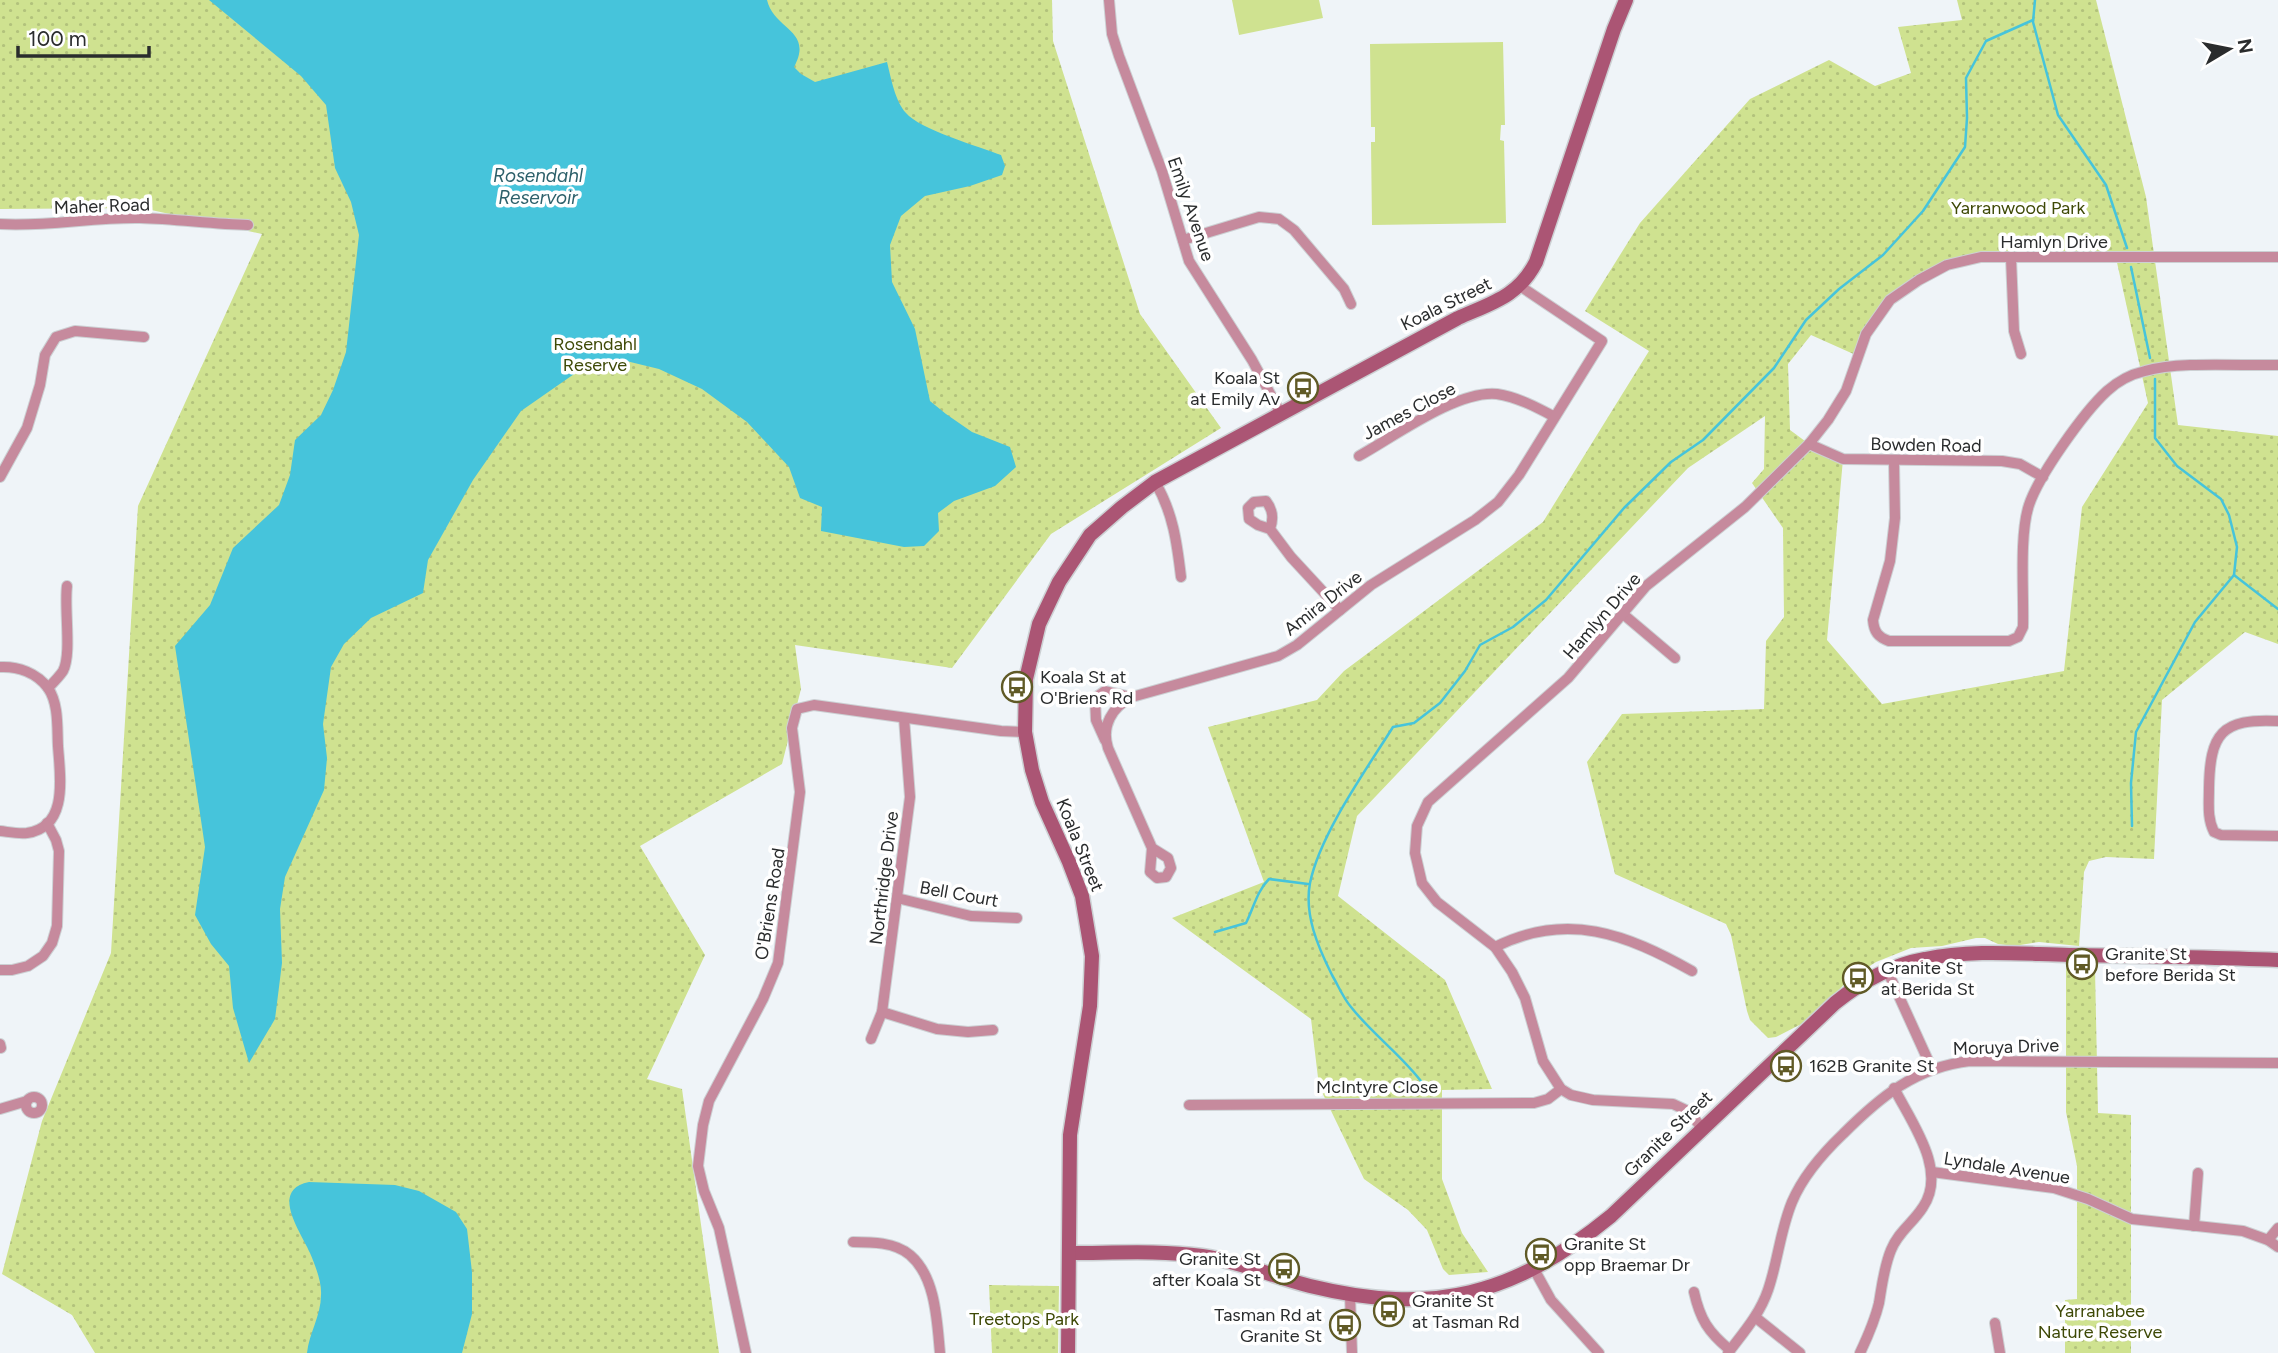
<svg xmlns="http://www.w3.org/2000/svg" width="2278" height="1353" viewBox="0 0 2278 1353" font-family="Figtree,sans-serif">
  <defs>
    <pattern id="green-dots" width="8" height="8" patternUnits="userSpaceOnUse" patternTransform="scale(1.75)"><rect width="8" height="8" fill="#cfe290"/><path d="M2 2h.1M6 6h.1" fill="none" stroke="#b2c27c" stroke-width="1.8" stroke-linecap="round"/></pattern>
  </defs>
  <rect width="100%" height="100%" fill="#eff4f8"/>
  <g fill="url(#green-dots)" fill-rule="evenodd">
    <polygon points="0,0 1052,0 1053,41 1140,314 1221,428 1051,534 952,668 795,645 801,689 782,764 640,846 705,955 647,1079 682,1089 719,1353 95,1353 72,1315 2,1274 42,1121 111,953 138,506 262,234 142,208 0,209"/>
    <path d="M1957,0H2096L2146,197L2178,425L2278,436V644L2245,632L2162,700L2154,859L2106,857L2089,861L2084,872L2079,946L2039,942L2014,946L1998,944L1985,938H1976L1942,946L1911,948L1876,962L1848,980L1813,1018L1776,1037L1768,1038L1750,1020L1747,1011L1731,935L1726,924L1615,874L1587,762L1622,714L1764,709L1766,641L1784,617L1783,528L1752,483L1764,469L1765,416L1688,468L1357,816L1338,896L1445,980L1492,1089L1442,1090V1179L1462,1233L1488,1272L1449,1275L1443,1269L1427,1230L1408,1210L1364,1179L1319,1086L1311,1019L1172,918L1264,882L1208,727L1317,700L1344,671L1543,522L1649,351L1585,311L1640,223L1750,99L1829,60L1875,86L1911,73L1898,27L1962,20ZM2011,258H2116L2148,403L2082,507L2064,671L1882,704L1827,640L1843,459L1809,444L1790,430L1788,364L1811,335L1858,356L1890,299L1947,265Z"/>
    <polygon points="2066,968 2095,969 2098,1113 2131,1115 2131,1353 2065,1353 2065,1300 2077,1299 2077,1166 2066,1112"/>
    <polygon points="989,1285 1059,1286 1058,1353 992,1353"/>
  </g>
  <g fill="#cfe290">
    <polygon points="1232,0 1319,0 1323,18 1239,35"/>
    <polygon points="1503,42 1505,125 1501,125 1500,140 1504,141 1506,223 1372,225 1371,142 1375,142 1375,127 1371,127 1370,44"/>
  </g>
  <g fill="#46c4db">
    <path d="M209,0H767C774,30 814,30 794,67L801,74L815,82L887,62C891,78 895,101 906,113C919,129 980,147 1001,155L1005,166L1002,175L970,186L925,196L901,216L890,245L892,282L915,329L930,401L946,414L972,432L1010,447L1016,467L995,486L954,501L938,513L939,531L924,546L904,547L821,531L822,507L800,498L789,467L747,422L702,389L659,369L618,359L587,365L521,411L473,480L428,560L423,593L371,618L344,644L331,667L323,724L327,758L324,790L285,877L280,909L282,963L275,1019L249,1063L233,1008L229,966L211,944L195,915L205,847L175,646L210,605L233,548L279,505L290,475L295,440L321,415L333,390L346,352L359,235L351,202L335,168L326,105L301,76Z"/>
    <path d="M309,1182L395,1185L419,1191L456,1212L467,1229L472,1272V1314L462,1353H307C309,1333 321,1316 321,1295C322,1282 315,1265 310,1253C301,1232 269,1190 309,1182Z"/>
  </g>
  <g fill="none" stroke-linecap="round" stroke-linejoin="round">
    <g stroke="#46c4db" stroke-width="2.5">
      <polyline points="2035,0 2033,22 2058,115 2106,185 2127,248"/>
      <polyline points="2131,267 2150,358"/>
      <polyline points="2155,379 2155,438 2177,466 2221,499 2229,515 2237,547 2234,575 2278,609"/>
      <polyline points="2132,826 2131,783 2136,732 2195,622 2234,575"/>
      <path d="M1215,932L1246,923C1254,907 1257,891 1269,879L1308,884"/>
      <path d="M1424,1085C1403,1056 1373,1035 1351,1007C1343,998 1338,985 1332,975C1318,947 1304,915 1310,883C1320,834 1366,770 1393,727L1414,723L1440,703L1465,671L1480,645L1513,627L1546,600L1624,508L1671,462L1703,440L1774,368L1806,320L1839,289L1883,255L1923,211L1965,147L1967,118L1966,78L1986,41L2033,20"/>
    </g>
    <g stroke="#ccd0d3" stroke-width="12">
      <g id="street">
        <polyline points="1109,0 1112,34 1119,56 1162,171 1189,261 1252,360 1280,412"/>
        <path d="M0,224C47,227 93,217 140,218C176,219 212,224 248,225"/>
        <polyline points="1183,240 1259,217 1279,219 1294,230 1344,289 1351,304"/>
        <polyline points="2011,258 2014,331 2021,354"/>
        <polyline points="1809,444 1843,459 2002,461 2020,464 2043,477"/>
        <path d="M1359,456C1395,436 1457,390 1497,394C1517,397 1536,407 1553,416"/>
        <path d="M1894,461L1895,518L1890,561L1873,620C1874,632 1878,637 1889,641H2009L2018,637L2023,627C2024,594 2019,535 2029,505C2039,475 2084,412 2107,391C2118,381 2132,374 2145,371C2178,361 2242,366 2278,365"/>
        <polyline points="0,477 27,428 40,385 45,355 56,337 75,331 144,337"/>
        <path d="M1155,482C1173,512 1177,543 1181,577"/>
        <path d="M1270,529C1274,518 1273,510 1266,501L1254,502L1248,508L1249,519L1258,525L1270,529L1291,557L1340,610"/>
        <polyline points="1623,614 1675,658"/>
        <path d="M0,667C18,666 37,673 48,688C59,704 57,728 58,746C60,776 69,827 27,833C18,834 9,832 0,831"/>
        <path d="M48,688C53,683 59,677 63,671C72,654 64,609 67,586"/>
        <path d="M2278,721C2221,718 2210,734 2209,788C2209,804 2207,818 2214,832L2221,835L2278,836"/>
        <polyline points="1105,740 1096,720 1095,698 1105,691 1131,697"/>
        <path d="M1152,848L1168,858L1171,868L1166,877L1157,878L1150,872L1152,848L1108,748C1101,726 1112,707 1132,697L1278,656L1297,645L1371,585L1475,520L1498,502L1519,475L1602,341L1520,286"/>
        <polyline points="897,898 971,916 1017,918"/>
        <path d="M1495,947C1567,911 1626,934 1692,971"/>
        <polyline points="0,970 12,970 28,966 43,956 52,943 57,926 59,851 56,840 47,823"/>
        <polyline points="1887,970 1932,1069"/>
        <polyline points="882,1012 937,1029 968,1032 993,1030"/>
        <polyline points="871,1039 882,1012 910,797 904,718"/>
        <polyline points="0,1044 1,1048"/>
        <circle cx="34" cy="1105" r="8"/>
        <polyline points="1189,1105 1534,1103 1548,1099 1561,1089"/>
        <polyline points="0,1109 27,1101"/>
        <polyline points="1702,1128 1688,1111 1673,1104 1593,1100 1571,1095 1561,1089 1543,1061 1525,998 1512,972 1495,947 1437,902 1422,883 1415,853 1417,826 1428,802 1568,678 1646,586 1745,507 1809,444 1828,420 1846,391 1866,334 1890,300 1919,280 1947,265 1981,257 2278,257"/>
        <polyline points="1932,1172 2054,1188 2088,1199 2132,1219 2243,1231 2268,1240 2278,1247"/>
        <polyline points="2194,1226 2198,1173"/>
        <polyline points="2268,1240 2278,1228"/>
        <path d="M853,1242C871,1242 895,1242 910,1255C936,1277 937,1322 940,1353"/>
        <polyline points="1534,1269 1551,1300 1599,1353"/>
        <path d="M1694,1292C1700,1319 1708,1332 1730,1350"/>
        <polyline points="1350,1295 1352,1353"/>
        <polyline points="1755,1317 1800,1353"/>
        <polyline points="1995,1323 2000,1353"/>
        <polyline points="746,1353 719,1228 704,1191 698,1166 703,1125 709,1101 763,999 778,963 800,792 792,728 797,709 814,705 1001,731 1025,732"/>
        <path d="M1728,1353C1743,1333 1760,1314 1768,1290C1778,1261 1780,1231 1792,1202C1803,1176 1822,1154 1843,1134C1880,1097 1916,1067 1970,1061L2278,1063"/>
        <path d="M1860,1353C1868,1336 1875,1320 1879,1303C1882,1285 1884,1267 1891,1250C1898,1232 1913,1223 1923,1207C1948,1170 1911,1122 1894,1088"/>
      </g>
    </g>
    <g stroke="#ccd0d3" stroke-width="17">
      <g id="secondary">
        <path d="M1070,1253C1113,1253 1159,1250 1202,1256C1239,1261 1274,1277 1310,1286C1433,1316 1513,1296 1611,1216L1835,1003C1861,982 1891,965 1925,959C1972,949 2022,954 2069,955C2139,956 2208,957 2278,960"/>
        <path d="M1068,1353L1070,1135L1090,1006L1092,956L1082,896L1069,862L1042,802L1032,770L1025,732L1026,679L1039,624L1059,582L1090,535L1122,507L1155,482L1458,318C1491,303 1518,297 1536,262L1614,29L1626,0"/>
      </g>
    </g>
    <use href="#street" stroke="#c68a9d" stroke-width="10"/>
    <use href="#secondary" stroke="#ab5574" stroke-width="14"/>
  </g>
  <defs>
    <g id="bus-ring" transform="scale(1.575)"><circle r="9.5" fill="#fff" stroke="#605a26" stroke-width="1.5"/><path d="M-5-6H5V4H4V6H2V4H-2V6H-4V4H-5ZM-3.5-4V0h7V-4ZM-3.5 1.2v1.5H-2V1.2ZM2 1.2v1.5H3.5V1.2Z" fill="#605a26"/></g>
  </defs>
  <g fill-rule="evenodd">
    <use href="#bus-ring" x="1303" y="388"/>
    <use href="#bus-ring" x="1017" y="687"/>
    <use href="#bus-ring" x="2082" y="964"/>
    <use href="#bus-ring" x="1858" y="978"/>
    <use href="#bus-ring" x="1786" y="1066"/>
    <use href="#bus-ring" x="1541" y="1254"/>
    <use href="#bus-ring" x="1284" y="1269"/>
    <use href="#bus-ring" x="1389" y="1311"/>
    <use href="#bus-ring" x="1345" y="1325"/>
  </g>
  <g text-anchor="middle" stroke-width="7" stroke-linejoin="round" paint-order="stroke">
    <g font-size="18" fill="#2a2c2d" stroke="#fff">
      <text transform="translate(102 206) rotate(-2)" y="6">Maher Road</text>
      <text transform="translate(1191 209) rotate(71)" y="6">Emily Avenue</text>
      <text x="2054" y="248">Hamlyn Drive</text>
      <text transform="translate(1446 304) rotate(-26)" y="6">Koala Street</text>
      <text transform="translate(1409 411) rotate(-28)" y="6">James Close</text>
      <text transform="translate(1926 445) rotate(1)" y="6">Bowden Road</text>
      <text transform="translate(1323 603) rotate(-38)" y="6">Amira Drive</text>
      <text transform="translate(1602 616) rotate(-49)" y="6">Hamlyn Drive</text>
      <text transform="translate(1080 845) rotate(68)" y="6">Koala Street</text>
      <text transform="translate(884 878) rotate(-83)" y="6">Northridge Drive</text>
      <text transform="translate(959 894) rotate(10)" y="6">Bell Court</text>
      <text transform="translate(770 904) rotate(-81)" y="6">O'Briens Road</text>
      <text transform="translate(2006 1047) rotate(-2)" y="6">Moruya Drive</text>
      <text x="1377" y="1093">McIntyre Close</text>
      <text transform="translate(1668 1134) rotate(-44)" y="6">Granite Street</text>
      <text transform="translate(2007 1168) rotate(9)" y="6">Lyndale Avenue</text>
    </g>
    <g font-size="18" fill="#3e4906" stroke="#fff">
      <text x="2018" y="214">Yarranwood Park</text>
      <text x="595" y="350">Rosendahl<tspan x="595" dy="21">Reserve</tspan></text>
      <text x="2100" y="1317">Yarranabee<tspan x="2100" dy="21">Nature Reserve</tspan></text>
      <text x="1024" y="1325">Treetops Park</text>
    </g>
    <g font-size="18" fill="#2a2c2d" stroke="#fff" text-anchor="start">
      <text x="1280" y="384" text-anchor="end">Koala St<tspan x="1280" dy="21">at Emily Av</tspan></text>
      <text x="1040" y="683">Koala St at<tspan x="1040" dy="21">O'Briens Rd</tspan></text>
      <text x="2105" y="960">Granite St<tspan x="2105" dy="21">before Berida St</tspan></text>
      <text x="1881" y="974">Granite St<tspan x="1881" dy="21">at Berida St</tspan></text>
      <text x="1809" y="1072">162B Granite St</text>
      <text x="1564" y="1250">Granite St<tspan x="1564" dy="21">opp Braemar Dr</tspan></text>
      <text x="1261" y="1265" text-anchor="end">Granite St<tspan x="1261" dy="21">after Koala St</tspan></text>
      <text x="1412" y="1307">Granite St<tspan x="1412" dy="21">at Tasman Rd</tspan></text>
      <text x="1322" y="1321" text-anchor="end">Tasman Rd at<tspan x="1322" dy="21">Granite St</tspan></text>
    </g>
    <g font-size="19" font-style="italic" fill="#2d606a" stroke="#fff">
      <text x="538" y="182">Rosendahl<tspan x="538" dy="22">Reservoir</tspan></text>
    </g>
  </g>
  <g transform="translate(2229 49) rotate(80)" stroke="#ffffff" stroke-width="5" paint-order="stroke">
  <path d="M0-5L12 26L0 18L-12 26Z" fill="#2a2c2d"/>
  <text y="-10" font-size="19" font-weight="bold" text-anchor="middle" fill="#2a2c2d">N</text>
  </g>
  <path d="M18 46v10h131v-10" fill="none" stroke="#2a2c2d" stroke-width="3.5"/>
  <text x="28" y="46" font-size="21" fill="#2a2c2d" stroke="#ffffff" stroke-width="5" paint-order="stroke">100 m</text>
</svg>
